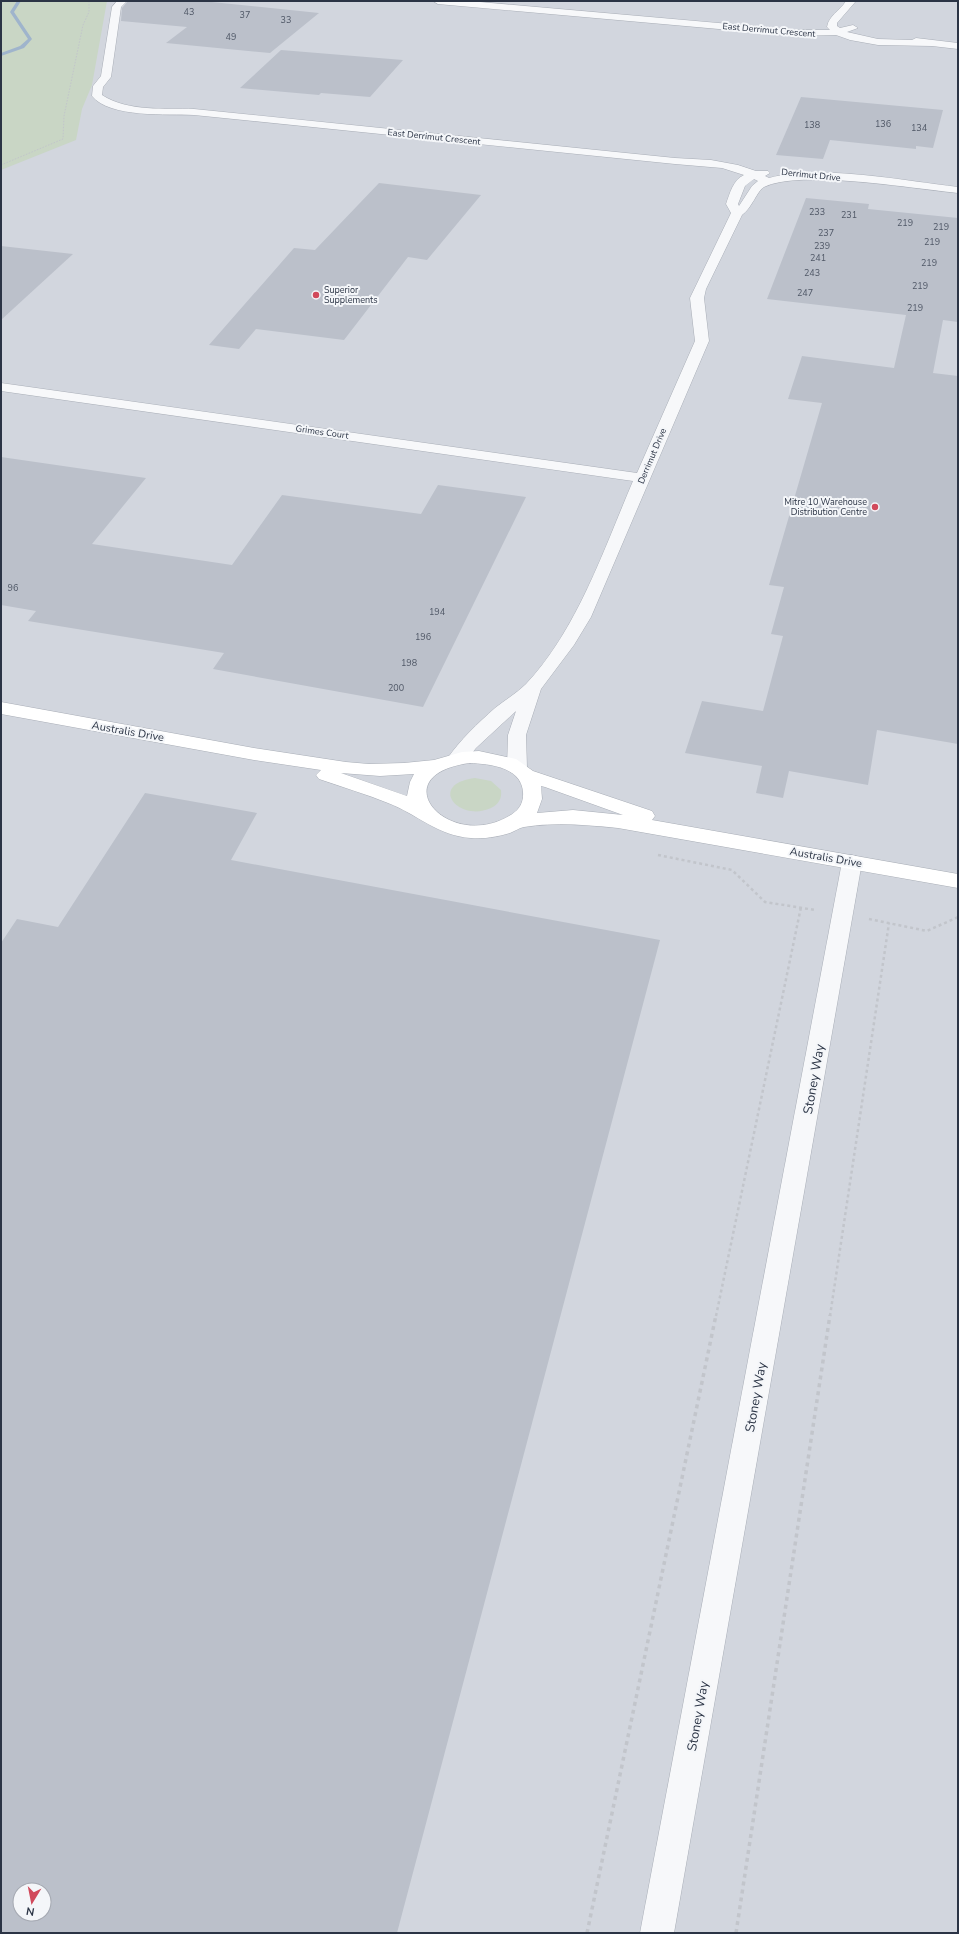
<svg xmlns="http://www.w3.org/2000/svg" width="959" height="1934" viewBox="0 0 959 1934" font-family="'Nunito Sans',sans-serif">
  <rect width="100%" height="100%" fill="#e4e7ec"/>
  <path fill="#d2d6de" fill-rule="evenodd" d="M1,1H958V1933H1ZM20,1890H44V1914H20Z"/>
  <g fill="#c9d6c5">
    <polygon points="1,1 107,1 92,85 82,109 76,140 1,170"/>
    <path d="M475,778L491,781L501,790C502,798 499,804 491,808C458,823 427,784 475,778Z"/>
  </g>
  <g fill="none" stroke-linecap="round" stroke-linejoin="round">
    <polygon fill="#9fb4cc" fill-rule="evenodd" points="17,1 21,1 14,12 32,39 24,48 1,56 1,53 20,46 28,39 10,12"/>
  </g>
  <g fill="#bbc0ca" fill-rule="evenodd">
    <polygon points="128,1 202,1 319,13 270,53 166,43 187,27 121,21 122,8"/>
    <polygon points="281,50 403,60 370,97 321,93 319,95 240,88"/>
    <polygon points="801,97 845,101 943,110 933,148 916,146 916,149 830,140 823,159 776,155"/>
    <polygon points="379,183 481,195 427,260 408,257 344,340 256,329 239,349 209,345 294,248 315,250"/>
    <polygon points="806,198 869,204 868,209 958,218 958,322 943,320 933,373 958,376 958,744 877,730 868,785 789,771 783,798 756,793 762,766 685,753 702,701 763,711 783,636 771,634 784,587 769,585 822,403 788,399 802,356 894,368 906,315 767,299"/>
    <polygon points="1,246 73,254 1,320"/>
    <polygon points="1,457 146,478 92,544 232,565 282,495 421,514 438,485 526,497 423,707 213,669 224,653 28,621 36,611 1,605"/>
    <path d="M145,793L257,813L231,860L660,940L397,1933H1V943L17,919L58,927ZM20,1890H44V1914H20Z"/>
  </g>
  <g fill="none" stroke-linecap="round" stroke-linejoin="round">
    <g stroke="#a9aeb7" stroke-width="1">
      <g id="street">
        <path d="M117,1H127L121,7L111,77L103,87L102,95C128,112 165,108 194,109L675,158L711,160L738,165L756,171H768L770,173L765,176L769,178C821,164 904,181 958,187V193C914,189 801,169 764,187C757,191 752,208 742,215L706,289L704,298L709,341L591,617L574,645L541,689L526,735L527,768L524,772L517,774L510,772L507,768L508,735L516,711L476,748L464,763L457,765L450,763L447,759C460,740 478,723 495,708C505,700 517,693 526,684C577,630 604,549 633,481L1,391V383L637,473L695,341L690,298L731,213L726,204C730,193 733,180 744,175L722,168L675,164L194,115C169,114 109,118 92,96L93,86L101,76L112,7ZM754,179L758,181L752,186L739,206L738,204L745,186Z"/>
        <path d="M433,1H469L797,30H830L827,27C829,15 840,11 846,1H856L837,23V26L840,28L853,25L858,28L847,32L878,39L912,40L916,38L958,43V49L932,46L878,45L850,40L836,35L797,36L438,4Z"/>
        <polygon points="852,855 859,857 862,862 674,1933 640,1933 842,862 845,857"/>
      </g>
    </g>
    <g stroke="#a9aeb7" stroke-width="1">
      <path id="secondary" d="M1,702L254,748L346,762L369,764L404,763L434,760L462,752L479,751L516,759L533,771L652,811L655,816L652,820L958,874V888L618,828C587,825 555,822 524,827C519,828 515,831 510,833C497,837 484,839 471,838C438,836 417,814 388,803C366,794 342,787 319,779L316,775L321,770L254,760L1,714ZM470,763C490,764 521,767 523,792C524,804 518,811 509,816C448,852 380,775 470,763ZM341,773L380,776L414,774L410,782L407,796ZM541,786L545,787L623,815L573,810L537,813L542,799Z"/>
    </g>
    <polyline stroke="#c2c5cb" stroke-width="1" stroke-dasharray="1.5 1.5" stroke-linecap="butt" points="1,165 63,139 64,116 83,25 89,12 89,1"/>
    <g stroke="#c2c5cb" stroke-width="2.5" stroke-dasharray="3 3" stroke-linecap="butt">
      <polyline points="658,855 732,870 765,902 815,910"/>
      <polyline points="869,919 927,931 958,917"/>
      <polyline points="716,1316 801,907"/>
      <polyline points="830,1316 889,923"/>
    </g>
    <g stroke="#c2c5cb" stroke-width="3.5" stroke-dasharray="4 4" stroke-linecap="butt">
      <polyline points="587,1933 716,1315"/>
      <polyline points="736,1933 830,1315"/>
    </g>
    <use href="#street" fill="#f7f8fa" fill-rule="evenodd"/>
    <use href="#secondary" fill="#fff" fill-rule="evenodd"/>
  </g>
  <g fill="#d1495b" stroke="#f4f6f9" stroke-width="1.5">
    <circle cx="316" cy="295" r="4"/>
    <circle cx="875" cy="507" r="4"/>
  </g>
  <g text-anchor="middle" stroke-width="4" stroke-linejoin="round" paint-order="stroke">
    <g font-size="9" fill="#4f5766">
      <text x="189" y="15">43</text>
      <text x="245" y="18">37</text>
      <text x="286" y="23">33</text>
      <text x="231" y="40">49</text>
      <text x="883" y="127">136</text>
      <text x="812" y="128">138</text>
      <text x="919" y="131">134</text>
      <text x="817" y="215">233</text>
      <text x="849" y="218">231</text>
      <text x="905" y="226">219</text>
      <text x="941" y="230">219</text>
      <text x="826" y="236">237</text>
      <text x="932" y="245">219</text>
      <text x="822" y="249">239</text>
      <text x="818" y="261">241</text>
      <text x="929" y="266">219</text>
      <text x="812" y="276">243</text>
      <text x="920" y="289">219</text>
      <text x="805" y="296">247</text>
      <text x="915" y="311">219</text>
      <text x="13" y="591">96</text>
      <text x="437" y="615">194</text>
      <text x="423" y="640">196</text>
      <text x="409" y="666">198</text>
      <text x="396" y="691">200</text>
    </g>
    <g font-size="9" fill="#2b3445" stroke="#f4f6f9">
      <text transform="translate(769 30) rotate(5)" y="3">East Derrimut Crescent</text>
      <text transform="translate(434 137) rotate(6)" y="3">East Derrimut Crescent</text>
      <text transform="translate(811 175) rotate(6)" y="3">Derrimut Drive</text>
      <text transform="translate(322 432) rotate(8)" y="3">Grimes Court</text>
      <text transform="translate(652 456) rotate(-67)" y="3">Derrimut Drive</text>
    </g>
    <g font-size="9" fill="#2b3445" stroke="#f4f6f9" text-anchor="start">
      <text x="324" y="293">Superior<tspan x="324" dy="10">Supplements</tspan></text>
      <text x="867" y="505" text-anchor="end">Mitre 10 Warehouse<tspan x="867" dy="10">Distribution Centre</tspan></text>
    </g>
    <g font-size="11" fill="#2b3445" stroke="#f4f6f9">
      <text transform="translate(128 731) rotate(10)" y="4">Australis Drive</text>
      <text transform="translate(826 857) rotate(10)" y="4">Australis Drive</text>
    </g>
    <g font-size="13" fill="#2b3445" stroke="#f4f6f9">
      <text transform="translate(813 1079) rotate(-80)" y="5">Stoney Way</text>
      <text transform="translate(755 1397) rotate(-80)" y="5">Stoney Way</text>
      <text transform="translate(697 1716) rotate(-80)" y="5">Stoney Way</text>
    </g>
  </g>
  <rect width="959" height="1934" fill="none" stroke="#2b3445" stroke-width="4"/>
  <g transform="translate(32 1902) rotate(190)"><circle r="19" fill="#f4f6f9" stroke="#a4a8b1"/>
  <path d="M0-3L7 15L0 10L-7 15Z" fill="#d1495b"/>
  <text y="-6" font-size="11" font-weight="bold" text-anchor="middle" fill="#2b3445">N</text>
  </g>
</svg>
